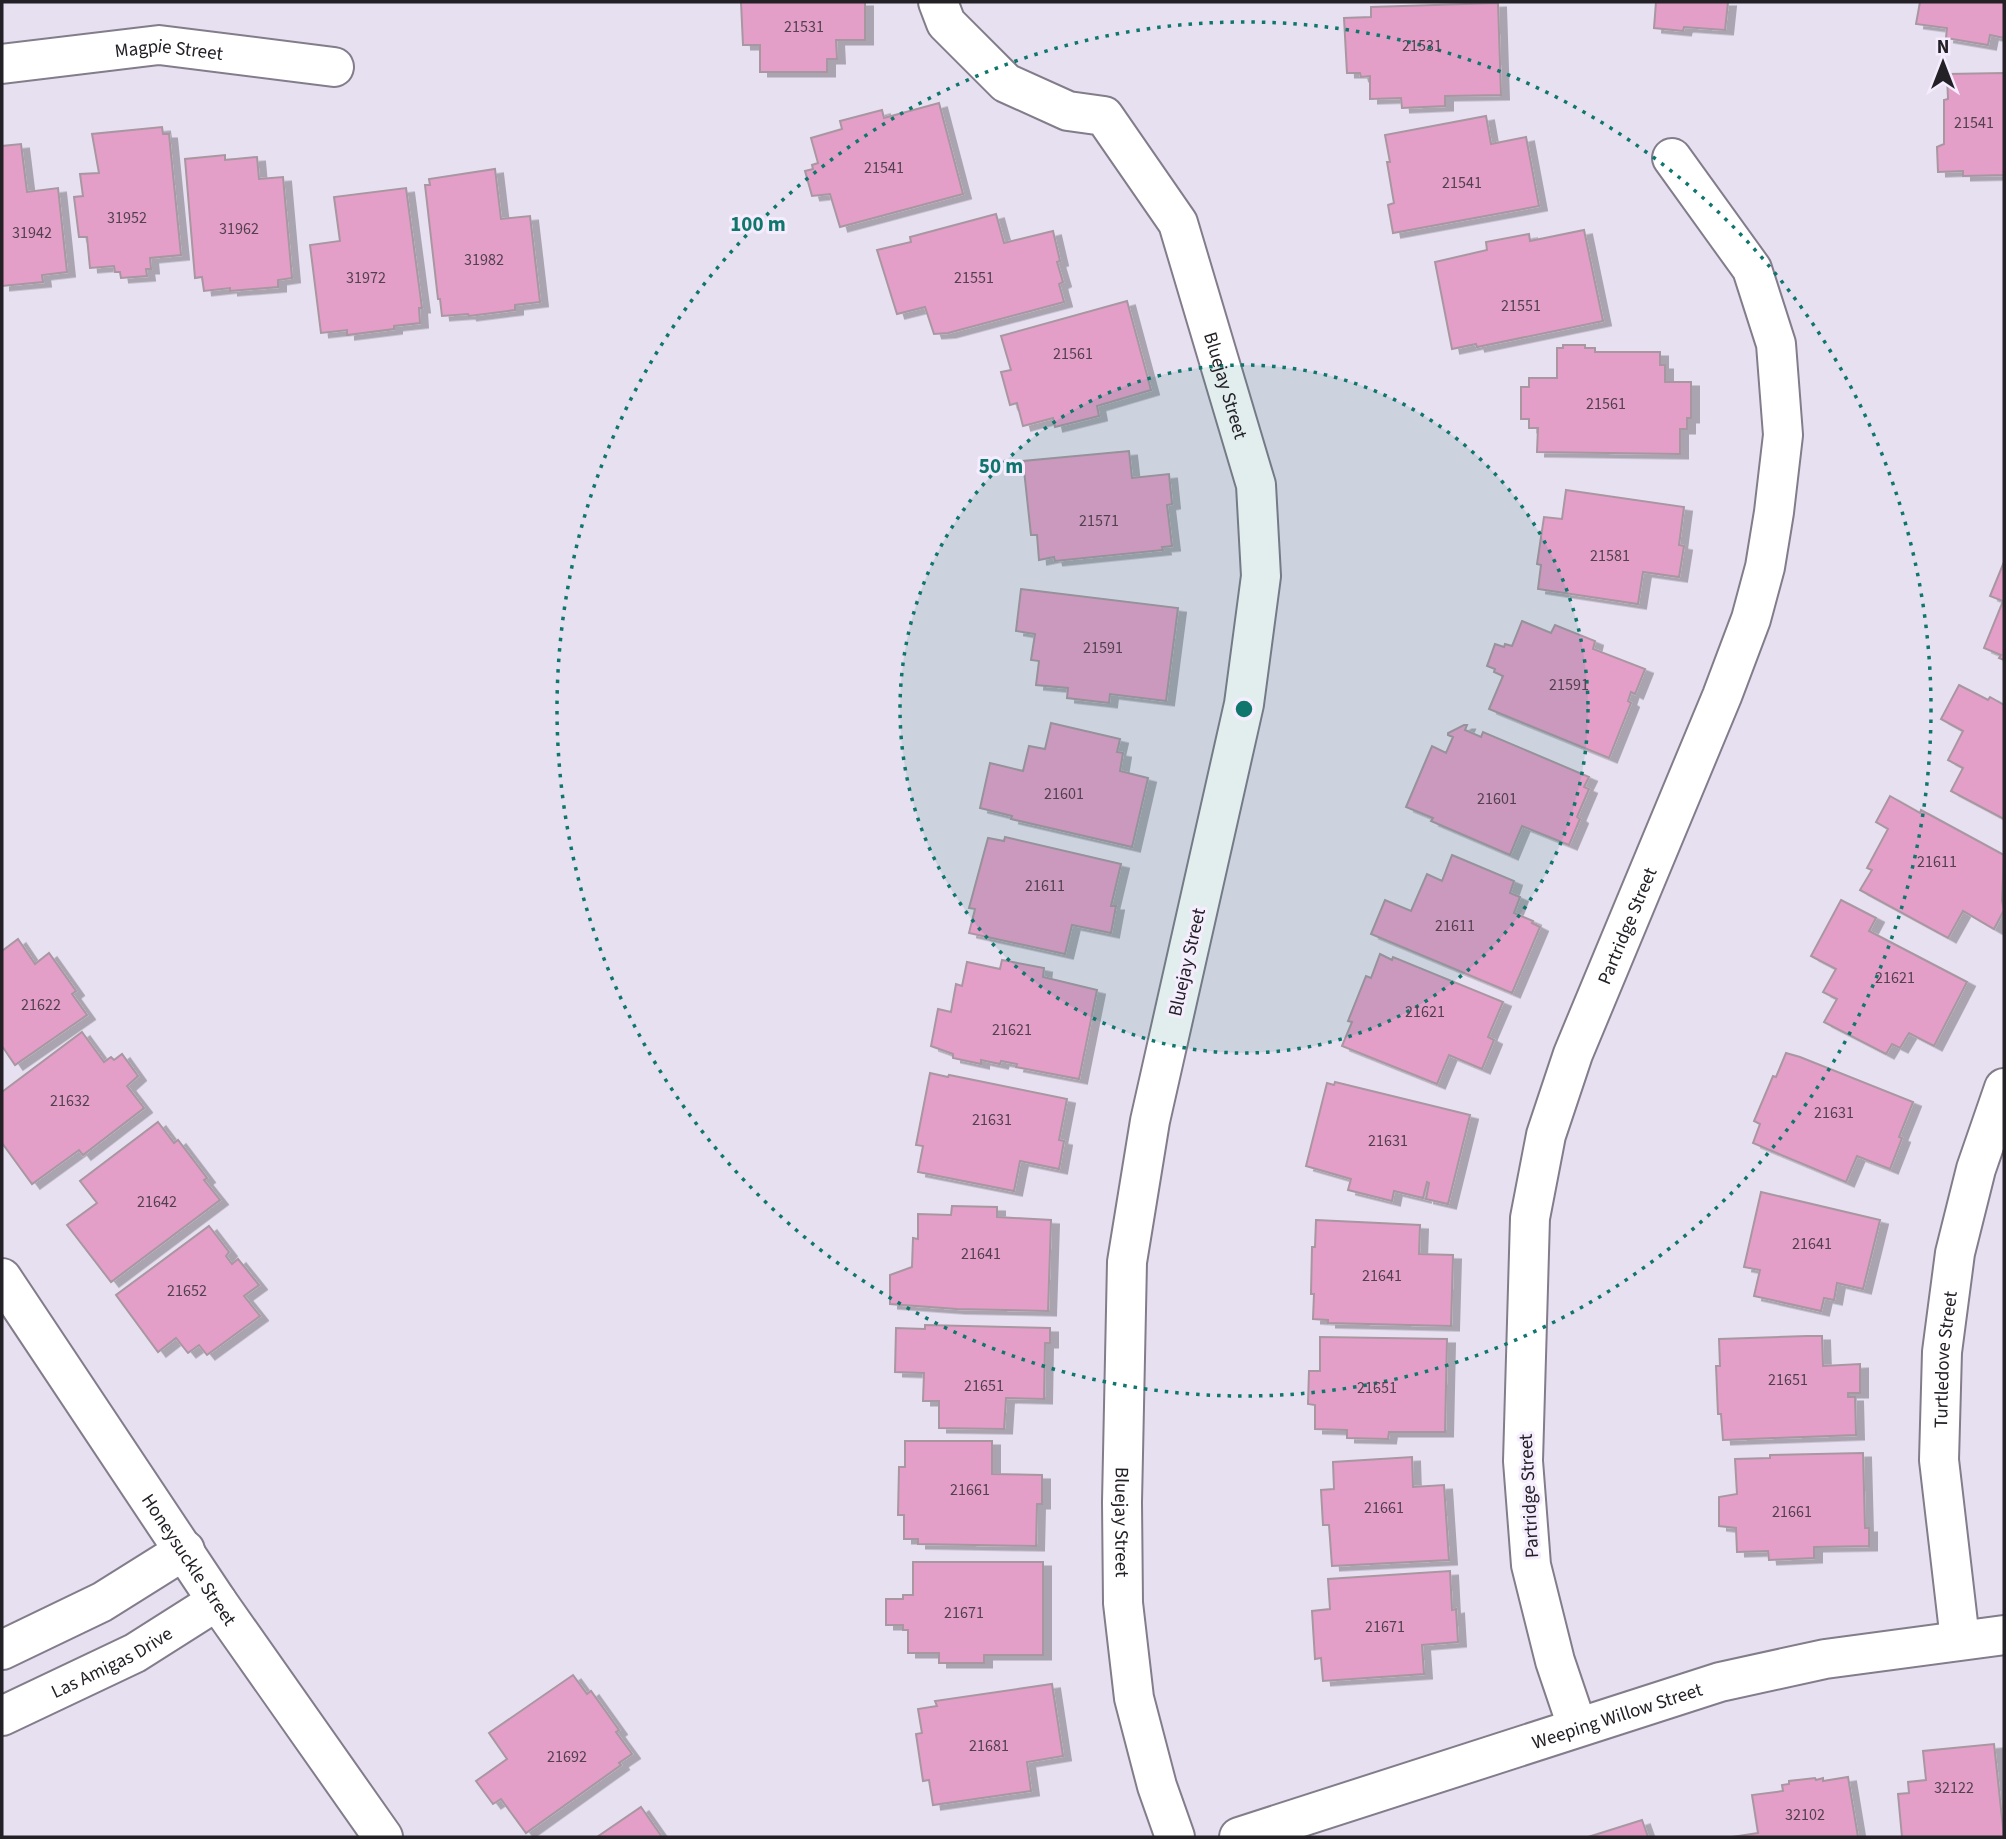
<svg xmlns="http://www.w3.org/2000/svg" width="2006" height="1839" viewBox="0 0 2006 1839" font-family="'Source Sans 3',sans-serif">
  <defs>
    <filter id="shadow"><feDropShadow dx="8" dy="4.5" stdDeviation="0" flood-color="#0004"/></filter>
  </defs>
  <rect width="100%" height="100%" fill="#e7e0f0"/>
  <g fill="#e49fc9" stroke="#a897a1" stroke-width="2" filter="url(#shadow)">
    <polygon points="741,2 865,2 865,40 836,40 837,59 827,59 827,72 760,72 760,45 743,45"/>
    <polygon points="1656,2 1728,2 1725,30 1684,27 1683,31 1654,28"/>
    <polygon points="1920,2 2004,2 2004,38 1990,35 1988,45 1946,38 1947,28 1916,24"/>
    <polygon points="1498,3 1501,95 1445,96 1445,106 1402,108 1401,98 1370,99 1370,76 1361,77 1360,73 1347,73 1344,18 1371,17 1371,7"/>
    <polygon points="2004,73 2004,175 1963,176 1963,171 1938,172 1937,147 1944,144 1944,100 1948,99 1947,74"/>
    <polygon points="939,103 963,194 840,227 830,194 812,196 805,171 813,169 812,165 818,163 811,138 842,129 840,121 882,110 884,118"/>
    <polygon points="1486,116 1491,144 1526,137 1539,206 1393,233 1388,205 1394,203 1387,162 1390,162 1385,135"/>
    <polygon points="162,127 163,134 169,134 181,255 150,258 151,269 146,269 147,276 121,278 120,272 115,272 114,266 90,268 87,237 79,237 74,197 83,196 80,174 99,173 92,134"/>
    <polygon points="21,144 27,192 58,188 67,272 42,275 43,282 2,286 2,146"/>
    <polygon points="225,155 225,160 257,157 259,179 283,177 292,278 278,280 278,287 230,291 230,288 204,291 202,277 195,278 185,159"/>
    <polygon points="495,169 501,219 530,216 540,302 515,305 515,310 469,316 468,314 442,316 440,299 438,299 425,185 430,185 429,179"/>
    <polygon points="406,188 422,308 419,308 420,323 394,326 394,329 347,335 347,330 321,333 310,245 340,241 334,197"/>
    <polygon points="996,214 1004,243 1053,231 1060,261 1057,262 1063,282 1059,284 1064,302 948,333 934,334 925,307 897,314 877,250 911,242 910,237"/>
    <polygon points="1584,230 1603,321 1477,347 1476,344 1452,349 1435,262 1487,250 1486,242 1529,234 1530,241"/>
    <polygon points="1127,301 1151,390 1097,406 1099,416 1055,427 1053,418 1023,426 1017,403 1010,405 1001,372 1011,370 1001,336"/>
    <polygon points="1563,345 1585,345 1585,348 1595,348 1595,352 1660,352 1660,365 1665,365 1665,382 1691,382 1691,418 1687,418 1687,429 1680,429 1680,454 1537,452 1538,428 1529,428 1529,419 1521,419 1521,387 1529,387 1529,378 1557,378 1557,348 1563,348"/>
    <polygon points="1129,451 1132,478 1169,474 1172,504 1167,505 1172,546 1162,547 1163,550 1055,561 1054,557 1039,560 1037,535 1031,535 1023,461"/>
    <polygon points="1566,490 1684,507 1679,545 1684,546 1679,577 1643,572 1638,604 1538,589 1541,565 1537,564 1544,517 1562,519"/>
    <polygon points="2004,562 2004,660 1999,658 2001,655 1984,648 2003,601 1990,596"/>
    <polygon points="1021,589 1178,608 1166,701 1110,694 1109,703 1067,698 1068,688 1036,685 1039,661 1031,660 1035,634 1016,631"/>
    <polygon points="1522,621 1551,633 1555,625 1595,641 1593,649 1645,669 1635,694 1631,692 1628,701 1631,703 1609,758 1489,709 1503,676 1494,672 1495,669 1487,666 1495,644 1504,647 1505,644 1512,646"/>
    <polygon points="1959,685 1988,700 1990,697 2004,705 2004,819 1951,791 1963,768 1948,760 1963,731 1941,719"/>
    <polygon points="1051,723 1120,739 1117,752 1123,753 1120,771 1148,778 1132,847 1011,819 1012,816 980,808 990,763 1023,771 1029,746 1045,749"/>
    <polygon points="1464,725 1467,725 1465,730 1481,737 1483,732 1589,777 1584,787 1589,789 1577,817 1580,819 1569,845 1522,826 1510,855 1431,821 1433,818 1406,807 1432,746 1446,753 1453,737 1448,735 1448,733"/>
    <polygon points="1890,796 1920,813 1921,810 2004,855 2002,901 2004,910 1994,929 1963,911 1948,938 1860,890 1872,870 1867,868 1888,829 1876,822"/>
    <polygon points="1005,837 1121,864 1111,906 1116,906 1111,933 1072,925 1065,954 969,933 975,909 969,908 988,838 1004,841"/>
    <polygon points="1452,855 1514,881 1510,893 1520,897 1514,913 1533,921 1532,923 1540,927 1512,993 1371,934 1385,900 1411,911 1427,874 1442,881"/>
    <polygon points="1841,900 1876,918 1869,931 1967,982 1934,1046 1909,1033 1900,1048 1892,1044 1886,1054 1824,1022 1837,999 1823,992 1836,969 1811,956"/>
    <polygon points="18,939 35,964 49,953 76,991 72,994 87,1015 15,1065 2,1046 2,951"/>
    <polygon points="1380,954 1392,960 1393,957 1503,1002 1488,1037 1494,1040 1482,1069 1449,1055 1437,1084 1342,1046 1352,1022 1348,1021 1366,976 1371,978"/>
    <polygon points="1002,960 1044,968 1043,977 1097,990 1079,1079 1016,1067 1017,1064 1001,1061 1000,1064 981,1060 981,1064 953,1058 953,1054 931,1046 938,1009 951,1012 956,984 962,986 967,962 1000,969"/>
    <polygon points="82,1032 104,1062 111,1057 114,1060 122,1054 138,1076 127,1086 144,1108 83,1155 79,1150 32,1184 2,1143 2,1092"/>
    <polygon points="1786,1053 1800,1057 1913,1102 1899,1137 1902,1138 1890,1169 1857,1156 1846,1182 1753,1143 1760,1124 1754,1121 1773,1076 1776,1077"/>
    <polygon points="930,1073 948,1077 949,1075 1067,1099 1059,1140 1064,1141 1059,1169 1020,1161 1014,1191 918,1172 923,1146 916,1145"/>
    <polygon points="1335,1082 1470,1115 1448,1204 1426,1199 1429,1183 1427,1182 1423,1198 1394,1191 1392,1201 1348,1190 1351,1179 1306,1166 1327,1083 1334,1085"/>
    <polygon points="158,1122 174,1143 178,1140 207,1178 204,1180 220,1200 111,1282 67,1225 97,1203 80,1181"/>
    <polygon points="1761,1192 1880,1220 1863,1289 1837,1283 1834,1300 1824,1298 1821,1311 1754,1296 1760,1270 1744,1267"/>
    <polygon points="952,1206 997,1207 997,1217 1051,1220 1048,1311 957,1309 890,1304 890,1275 912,1267 913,1238 918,1239 918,1214 951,1215"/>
    <polygon points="1316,1220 1420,1225 1419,1254 1453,1255 1451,1326 1328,1323 1328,1320 1313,1319 1314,1294 1311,1294 1312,1247 1315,1247"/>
    <polygon points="209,1226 229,1252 226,1256 232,1264 238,1259 259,1285 244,1296 260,1316 207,1355 199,1345 188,1353 176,1338 158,1352 116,1295"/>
    <polygon points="925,1325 1050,1328 1050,1343 1045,1343 1044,1399 1006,1398 1004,1429 939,1428 939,1401 923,1401 924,1373 895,1372 896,1328 925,1329"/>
    <polygon points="1807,1336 1822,1336 1823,1366 1860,1364 1860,1393 1848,1393 1848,1397 1855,1397 1856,1435 1723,1440 1721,1414 1718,1414 1716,1366 1720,1366 1719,1339"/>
    <polygon points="1320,1337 1447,1339 1445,1432 1389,1432 1388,1439 1347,1438 1347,1430 1315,1429 1315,1405 1308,1404 1309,1371 1320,1371"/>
    <polygon points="905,1441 992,1441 992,1474 1042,1475 1042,1504 1037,1504 1036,1546 918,1544 918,1539 904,1539 904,1515 898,1515 899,1467 905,1467"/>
    <polygon points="1863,1453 1865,1528 1869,1528 1869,1546 1814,1547 1814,1558 1769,1560 1768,1551 1737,1552 1736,1528 1719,1526 1719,1497 1737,1494 1735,1459 1770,1458 1770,1455"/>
    <polygon points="1412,1457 1413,1487 1444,1485 1449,1560 1332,1566 1329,1525 1323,1525 1321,1490 1334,1489 1333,1462"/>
    <polygon points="913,1562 1043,1562 1043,1655 984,1655 984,1663 939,1663 939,1653 908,1653 908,1630 903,1630 903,1625 886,1625 886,1599 903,1599 903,1595 913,1595"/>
    <polygon points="1450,1571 1452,1610 1456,1609 1458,1642 1422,1645 1424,1674 1323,1681 1321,1658 1315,1659 1312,1611 1330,1609 1328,1579"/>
    <polygon points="573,1675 587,1694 591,1691 619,1730 616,1732 632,1754 619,1763 621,1765 526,1833 501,1799 493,1804 476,1781 507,1759 489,1733"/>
    <polygon points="1052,1684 1063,1756 1027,1762 1031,1791 933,1805 929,1780 923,1781 916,1734 922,1733 918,1709 937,1706 935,1701"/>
    <polygon points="1994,1744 2004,1837 1902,1837 1898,1794 1909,1793 1908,1782 1926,1780 1923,1751"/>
    <polygon points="1848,1777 1858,1837 1732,1837 1758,1833 1752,1795 1783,1791 1782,1785 1789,1784 1789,1781 1815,1778 1816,1780 1823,1778 1823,1781"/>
    <polygon points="641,1807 662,1837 597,1837"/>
    <polygon points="1642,1820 1648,1837 1588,1837"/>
  </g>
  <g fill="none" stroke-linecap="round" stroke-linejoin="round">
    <g stroke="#837c8b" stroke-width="42">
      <g id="minor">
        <path id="s1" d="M938,2L946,23L1006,83L1068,111L1104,116L1178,223L1256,485L1261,576L1244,704L1150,1121L1127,1262L1122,1502L1123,1603L1134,1698L1157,1786L1175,1837"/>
        <path id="s2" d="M2,64L159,45L334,67"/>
        <path id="s3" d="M2,1278L217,1601L383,1837"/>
        <path id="s4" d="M1960,1640L1939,1460L1942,1352L1955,1253L1976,1169L2004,1088"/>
        <polyline points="2,1650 102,1602 185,1550"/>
        <path id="s5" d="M2,1716L135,1653L217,1601"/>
        <path id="s6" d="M1577,1726L1555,1661L1531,1565L1523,1461L1530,1218L1546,1135L1573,1054L1722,696L1751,619L1765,567L1774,512L1783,435L1776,344L1752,269L1672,158"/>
        <path id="s7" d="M1239,1837L1720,1682L1825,1659L2004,1635"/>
      </g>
    </g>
    <use href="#minor" stroke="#fff" stroke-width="38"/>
  </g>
  <circle cx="1244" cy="709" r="344" fill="#0f766e" fill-opacity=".12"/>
  <g fill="none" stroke="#0f766e" stroke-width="3.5" stroke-dasharray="3.5 7">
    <circle cx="1244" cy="709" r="344"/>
    <circle cx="1244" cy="709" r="687"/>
  </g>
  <g text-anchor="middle" stroke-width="6" stroke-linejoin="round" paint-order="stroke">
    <g font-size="16" fill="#53404f">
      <text x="804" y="32">21531</text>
      <text x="1422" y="51">21531</text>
      <text x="1974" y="128">21541</text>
      <text x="884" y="173">21541</text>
      <text x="1462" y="188">21541</text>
      <text x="127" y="223">31952</text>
      <text x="239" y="234">31962</text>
      <text x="32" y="238">31942</text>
      <text x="484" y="265">31982</text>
      <text x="366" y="283">31972</text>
      <text x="974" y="283">21551</text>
      <text x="1521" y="311">21551</text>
      <text x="1073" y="359">21561</text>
      <text x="1606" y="409">21561</text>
      <text x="1099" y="526">21571</text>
      <text x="1610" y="561">21581</text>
      <text x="1103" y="653">21591</text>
      <text x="1569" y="690">21591</text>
      <text x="1064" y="799">21601</text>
      <text x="1497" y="804">21601</text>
      <text x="1937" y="867">21611</text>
      <text x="1045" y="891">21611</text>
      <text x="1455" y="931">21611</text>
      <text x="1895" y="983">21621</text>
      <text x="41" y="1010">21622</text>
      <text x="1425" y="1017">21621</text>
      <text x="1012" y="1035">21621</text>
      <text x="70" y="1106">21632</text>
      <text x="1834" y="1118">21631</text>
      <text x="992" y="1125">21631</text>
      <text x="1388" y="1146">21631</text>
      <text x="157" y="1207">21642</text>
      <text x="1812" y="1249">21641</text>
      <text x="981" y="1259">21641</text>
      <text x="1382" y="1281">21641</text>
      <text x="187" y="1296">21652</text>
      <text x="1788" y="1385">21651</text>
      <text x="984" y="1391">21651</text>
      <text x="1377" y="1393">21651</text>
      <text x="970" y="1495">21661</text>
      <text x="1384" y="1513">21661</text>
      <text x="1792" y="1517">21661</text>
      <text x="964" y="1618">21671</text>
      <text x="1385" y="1632">21671</text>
      <text x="989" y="1751">21681</text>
      <text x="567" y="1762">21692</text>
      <text x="1954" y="1793">32122</text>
      <text x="1805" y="1820">32102</text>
    </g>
    <g font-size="19" fill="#232026" stroke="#f5edfe">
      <text dy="7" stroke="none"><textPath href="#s2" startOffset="168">Magpie Street</textPath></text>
      <text dy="7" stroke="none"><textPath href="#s1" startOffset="511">Bluejay Street</textPath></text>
      <text dy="7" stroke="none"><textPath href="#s6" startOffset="824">Partridge Street</textPath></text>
      <text transform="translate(1186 962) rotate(-77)" y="7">Bluejay Street</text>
      <text dy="7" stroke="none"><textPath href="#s4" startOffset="282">Turtledove Street</textPath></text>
      <text transform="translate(1528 1496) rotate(-93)" y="7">Partridge Street</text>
      <text dy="7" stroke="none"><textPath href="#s1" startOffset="1666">Bluejay Street</textPath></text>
      <text dy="7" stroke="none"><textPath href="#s3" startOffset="338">Honeysuckle Street</textPath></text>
      <text dy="7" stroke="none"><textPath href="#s5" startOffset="122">Las Amigas Drive</textPath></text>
      <text dy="7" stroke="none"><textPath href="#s7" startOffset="397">Weeping Willow Street</textPath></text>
    </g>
  </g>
  <circle cx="1244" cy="709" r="10" fill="#0f766e" stroke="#f5edfe" stroke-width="3.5"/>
  <g font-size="21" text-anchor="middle" font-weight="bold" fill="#0f766e" stroke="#f5edfe" stroke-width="6" stroke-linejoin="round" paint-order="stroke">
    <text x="758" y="231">100 m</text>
    <text x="1001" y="473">50 m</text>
  </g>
  <rect width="2006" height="1839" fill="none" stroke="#232026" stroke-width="7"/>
  <g transform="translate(1943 63)" stroke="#f5edfe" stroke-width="5" paint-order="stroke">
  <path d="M0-5L12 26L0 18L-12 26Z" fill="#232026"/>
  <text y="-10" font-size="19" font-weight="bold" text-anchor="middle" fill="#232026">N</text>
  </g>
</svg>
